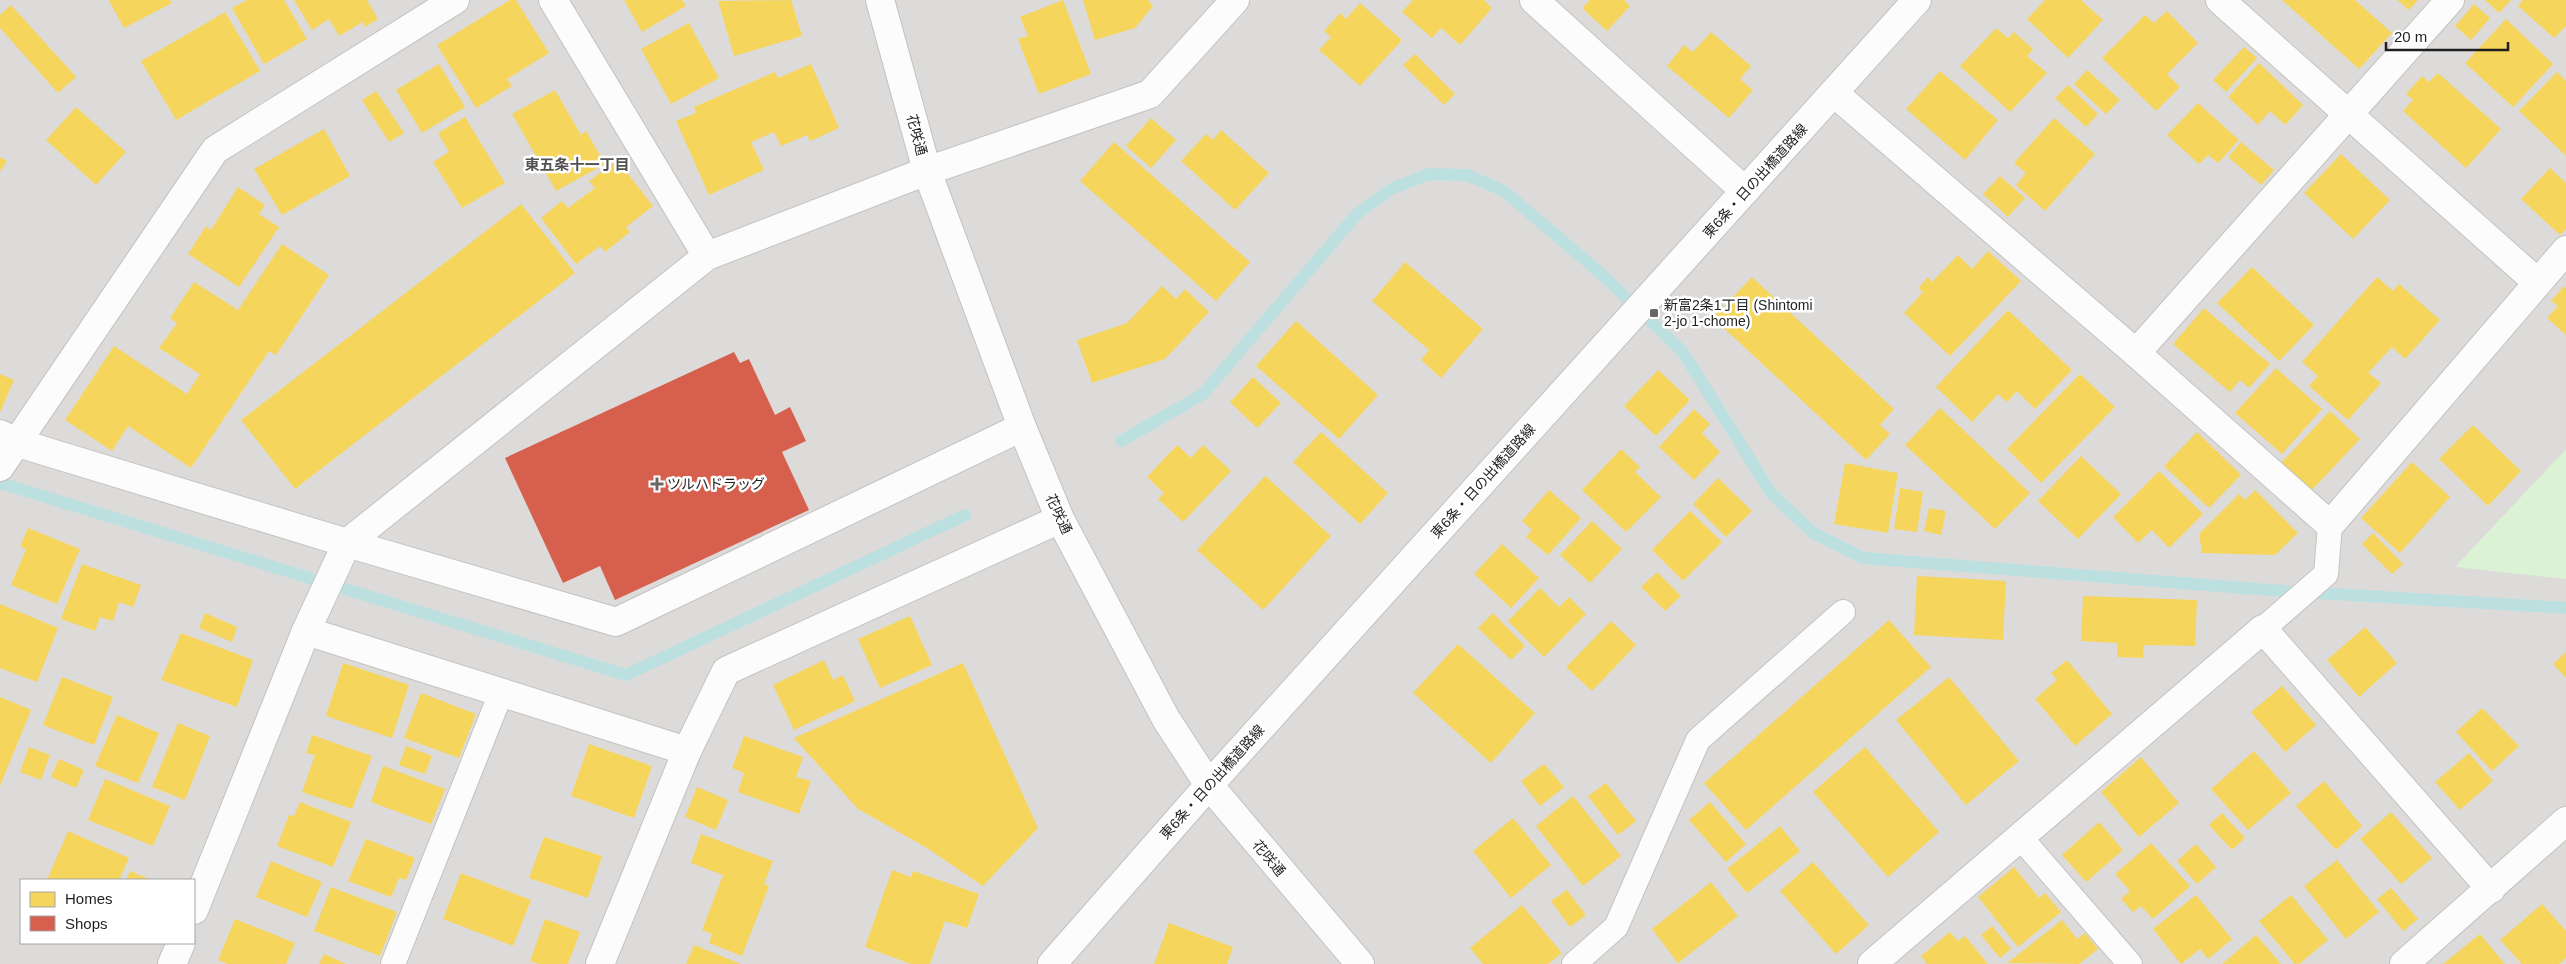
<svg xmlns="http://www.w3.org/2000/svg" width="2566" height="964" viewBox="0 0 2566 964" font-family="Helvetica,'Noto Sans JP',sans-serif">
  <rect width="100%" height="100%" fill="#eeebe8"/>
  <path fill="#dddbd9" fill-rule="evenodd" d="M0,0H2566V964H0ZM21,880H194V943H21Z"/>
  <polygon fill="#dbf2d4" points="2566,449 2566,579 2455,567"/>
  <g fill="#f6d55c">
    <polygon points="111,0 170,0 172,3 124,28 109,1"/>
    <polygon points="247,0 284,0 307,39 264,64 232,8"/>
    <polygon points="294,0 367,0 378,19 365,27 363,22 339,36 329,19 312,30"/>
    <polygon points="510,0 516,0 549,53 507,79 512,86 476,108 437,45"/>
    <polygon points="624,0 682,0 686,6 642,32"/>
    <polygon points="791,0 802,36 734,56 718,1"/>
    <polygon points="1063,0 1091,74 1039,94 1018,39 1028,36 1020,17"/>
    <polygon points="1083,0 1148,0 1153,6 1135,28 1095,40"/>
    <polygon points="1413,0 1484,0 1492,8 1460,45 1441,28 1432,38 1402,12"/>
    <polygon points="1590,0 1624,0 1630,6 1607,31 1582,8"/>
    <polygon points="2045,0 2081,0 2103,20 2068,58 2027,19"/>
    <polygon points="2282,0 2355,0 2392,33 2359,69"/>
    <polygon points="2397,0 2418,0 2409,10"/>
    <polygon points="2485,0 2511,0 2499,13"/>
    <polygon points="2523,0 2566,0 2566,26 2554,38 2518,6"/>
    <polygon points="1360,3 1402,40 1360,86 1319,50 1331,37 1324,31 1340,13 1346,19"/>
    <polygon points="2474,4 2490,18 2471,40 2455,26"/>
    <polygon points="11,5 76,77 58,93 0,28 0,15"/>
    <polygon points="2167,11 2198,43 2167,74 2180,87 2156,111 2102,58 2145,15 2154,23"/>
    <polygon points="225,12 260,71 176,120 141,61"/>
    <polygon points="2506,19 2553,64 2513,107 2465,63"/>
    <polygon points="689,23 719,78 671,104 641,49"/>
    <polygon points="1996,28 2008,38 2014,32 2033,49 2027,56 2047,73 2010,112 1960,66"/>
    <polygon points="1711,32 1751,66 1740,79 1753,90 1729,118 1667,66 1684,45 1693,52"/>
    <polygon points="2244,47 2257,58 2226,92 2213,80"/>
    <polygon points="1415,54 1455,94 1444,105 1403,65"/>
    <polygon points="2259,63 2303,105 2285,125 2270,111 2258,125 2228,97"/>
    <polygon points="439,64 465,107 422,133 396,90"/>
    <polygon points="811,64 839,128 810,141 807,135 781,146 774,132 751,142 764,170 709,195 676,121 696,113 694,107 775,72 778,78"/>
    <polygon points="2087,70 2120,100 2106,114 2074,84"/>
    <polygon points="1940,71 1998,120 1965,160 1906,109"/>
    <polygon points="2557,72 2566,81 2566,156 2519,111"/>
    <polygon points="2438,73 2501,129 2466,168 2403,111 2413,100 2406,94 2422,76 2429,82"/>
    <polygon points="2068,85 2098,114 2086,127 2055,98"/>
    <polygon points="555,90 581,135 586,131 605,164 556,191 512,114"/>
    <polygon points="376,91 404,133 389,142 362,100"/>
    <polygon points="2198,103 2239,140 2218,163 2208,155 2199,164 2167,135"/>
    <polygon points="76,107 126,152 96,185 46,140"/>
    <polygon points="465,117 505,183 462,208 433,162 449,152 438,133"/>
    <polygon points="1151,118 1176,140 1151,168 1126,146"/>
    <polygon points="2054,118 2095,154 2045,211 2016,185 2026,173 2014,163"/>
    <polygon points="324,129 350,176 282,215 254,169"/>
    <polygon points="1221,130 1269,173 1235,210 1181,161 1206,134 1213,140"/>
    <polygon points="1114,142 1250,262 1216,301 1080,181"/>
    <polygon points="2241,142 2274,170 2261,185 2228,157"/>
    <polygon points="2341,154 2390,200 2353,239 2304,193"/>
    <polygon points="0,157 7,161 0,171"/>
    <polygon points="617,160 653,206 626,227 630,232 605,252 600,246 576,264 541,218 562,201 568,208 595,188 589,181"/>
    <polygon points="2550,168 2566,183 2566,229 2560,235 2521,199"/>
    <polygon points="2000,176 2025,198 2008,217 1983,194"/>
    <polygon points="238,187 265,205 259,214 279,227 239,287 188,254 206,226 211,230"/>
    <polygon points="521,204 575,273 295,489 241,420"/>
    <polygon points="282,244 329,275 276,355 269,351 191,468 128,426 112,451 65,420 114,346 187,394 200,374 159,348 177,323 170,318 194,282 238,310"/>
    <polygon points="1988,251 2021,281 1950,356 1904,313 1923,292 1918,288 1928,277 1932,282 1958,255 1972,269"/>
    <polygon points="1405,262 1483,329 1441,378 1421,360 1429,350 1372,301"/>
    <polygon points="2252,267 2314,325 2279,361 2217,303"/>
    <polygon points="1752,277 1894,409 1880,425 1890,434 1866,460 1713,318"/>
    <polygon points="2377,277 2393,291 2399,284 2440,320 2405,359 2392,347 2368,373 2381,383 2348,420 2309,386 2318,376 2302,362"/>
    <polygon points="1162,286 1176,299 1185,289 1209,312 1165,359 1092,383 1077,340 1127,323"/>
    <polygon points="2564,286 2566,288 2566,335 2547,318 2558,306 2551,301"/>
    <polygon points="2204,308 2270,364 2249,388 2240,380 2230,392 2173,344"/>
    <polygon points="2008,310 2072,370 2035,409 2017,391 2007,402 1998,394 1972,422 1936,387"/>
    <polygon points="1296,321 1378,395 1339,439 1256,366"/>
    <polygon points="2276,368 2322,409 2282,454 2235,413"/>
    <polygon points="1658,370 1690,400 1656,436 1624,406"/>
    <polygon points="0,374 14,380 0,412"/>
    <polygon points="2080,374 2115,407 2041,483 2007,449"/>
    <polygon points="1253,377 1281,403 1257,428 1230,402"/>
    <polygon points="1940,408 2030,493 1995,529 1905,445"/>
    <polygon points="1694,409 1710,424 1702,433 1720,452 1694,480 1659,447"/>
    <polygon points="2330,411 2360,439 2310,492 2280,464"/>
    <polygon points="2473,425 2521,471 2488,506 2439,459"/>
    <polygon points="1321,432 1388,493 1360,524 1293,462"/>
    <polygon points="2197,432 2241,475 2209,508 2164,466"/>
    <polygon points="1177,445 1191,458 1203,445 1231,471 1183,522 1158,499 1164,493 1147,477"/>
    <polygon points="1621,449 1640,467 1635,472 1661,497 1626,532 1582,490"/>
    <polygon points="2081,456 2121,494 2078,539 2038,501"/>
    <polygon points="2412,462 2450,497 2400,553 2361,518"/>
    <polygon points="1845,463 1898,473 1888,533 1834,524"/>
    <polygon points="2159,471 2203,514 2169,548 2152,530 2138,543 2113,517"/>
    <polygon points="1265,476 1331,536 1263,610 1197,550"/>
    <polygon points="1718,478 1752,511 1726,537 1693,504"/>
    <polygon points="1900,488 1923,492 1917,532 1894,529"/>
    <polygon points="1549,490 1581,518 1548,555 1526,537 1532,530 1522,521"/>
    <polygon points="2255,490 2298,533 2275,555 2202,553 2199,534 2239,494 2245,500"/>
    <polygon points="1929,508 1946,511 1941,535 1924,531"/>
    <polygon points="1690,511 1722,542 1683,581 1652,550"/>
    <polygon points="1592,521 1622,549 1590,583 1560,555"/>
    <polygon points="28,528 80,549 57,604 11,585 26,549 20,546"/>
    <polygon points="2373,533 2403,564 2392,574 2362,544"/>
    <polygon points="1502,544 1539,578 1511,608 1474,574"/>
    <polygon points="82,564 141,585 133,607 119,602 113,621 100,617 95,631 61,619"/>
    <polygon points="1657,572 1681,596 1665,611 1641,587"/>
    <polygon points="1917,576 2006,581 2003,640 1914,635"/>
    <polygon points="1540,588 1559,607 1569,597 1586,614 1544,657 1508,621"/>
    <polygon points="2083,596 2197,600 2195,646 2144,645 2143,658 2117,657 2117,643 2081,641"/>
    <polygon points="0,604 58,628 37,682 0,668"/>
    <polygon points="205,613 237,627 232,642 199,628"/>
    <polygon points="1493,613 1525,646 1511,660 1478,628"/>
    <polygon points="910,616 932,665 880,688 858,639"/>
    <polygon points="1889,620 1931,667 1746,830 1704,783"/>
    <polygon points="1611,621 1636,645 1592,691 1566,667"/>
    <polygon points="2365,627 2397,663 2359,697 2327,660"/>
    <polygon points="181,633 253,660 237,707 161,680"/>
    <polygon points="1458,644 1535,713 1491,763 1413,693"/>
    <polygon points="2566,652 2566,678 2553,664"/>
    <polygon points="824,660 833,680 843,675 855,701 794,730 773,685"/>
    <polygon points="2067,660 2112,714 2075,746 2035,699 2057,680 2051,673"/>
    <polygon points="343,663 409,685 392,738 326,716"/>
    <polygon points="963,663 1038,828 983,886 927,848 858,809 794,738"/>
    <polygon points="62,677 113,697 94,745 43,725"/>
    <polygon points="1949,677 2019,761 1966,805 1896,720"/>
    <polygon points="2282,686 2316,725 2285,752 2251,712"/>
    <polygon points="421,693 476,714 459,758 404,738"/>
    <polygon points="0,697 31,710 0,786"/>
    <polygon points="2482,708 2519,746 2492,771 2456,732"/>
    <polygon points="117,715 159,733 138,783 95,766"/>
    <polygon points="178,723 210,736 185,800 152,787"/>
    <polygon points="312,735 372,756 352,809 302,792 315,755 306,753"/>
    <polygon points="744,736 803,757 796,777 811,781 799,814 738,792 744,773 732,768"/>
    <polygon points="589,744 652,766 634,818 571,796"/>
    <polygon points="406,746 432,756 425,774 399,765"/>
    <polygon points="29,747 50,755 41,780 20,772"/>
    <polygon points="1865,747 1939,832 1888,877 1813,792"/>
    <polygon points="2254,751 2291,793 2248,830 2211,789"/>
    <polygon points="2469,753 2493,781 2460,810 2435,782"/>
    <polygon points="2141,757 2179,803 2139,837 2101,792"/>
    <polygon points="59,759 84,770 76,788 51,777"/>
    <polygon points="1544,764 1564,787 1540,806 1521,781"/>
    <polygon points="383,766 445,789 431,824 371,802"/>
    <polygon points="105,779 170,806 153,846 88,820"/>
    <polygon points="2324,781 2362,826 2336,850 2296,806"/>
    <polygon points="1606,783 1636,821 1618,835 1588,796"/>
    <polygon points="697,787 728,800 716,830 685,817"/>
    <polygon points="1573,796 1621,856 1583,886 1536,826"/>
    <polygon points="300,802 351,822 333,867 277,846 289,815 294,816"/>
    <polygon points="1710,802 1746,844 1726,862 1689,820"/>
    <polygon points="2391,812 2432,858 2401,884 2360,839"/>
    <polygon points="2222,813 2245,838 2232,850 2209,825"/>
    <polygon points="1513,818 1551,865 1511,898 1473,851"/>
    <polygon points="2099,822 2123,850 2086,882 2062,855"/>
    <polygon points="1780,826 1800,851 1747,893 1727,869"/>
    <polygon points="68,831 129,858 119,880 47,880"/>
    <polygon points="701,834 773,861 764,884 769,886 742,956 709,943 712,934 702,930 723,875 691,863"/>
    <polygon points="544,837 602,856 588,898 529,878"/>
    <polygon points="366,839 415,858 406,880 399,878 391,897 348,881"/>
    <polygon points="2151,843 2190,886 2153,919 2141,906 2133,912 2121,899 2130,891 2115,874"/>
    <polygon points="2196,844 2216,867 2197,884 2177,861"/>
    <polygon points="2337,860 2379,912 2346,939 2304,886"/>
    <polygon points="271,861 322,882 307,917 256,897"/>
    <polygon points="1813,862 1869,925 1836,954 1780,891"/>
    <polygon points="2014,867 2039,898 2045,893 2061,912 2018,947 1978,897"/>
    <polygon points="892,870 911,877 913,871 979,894 967,928 945,921 930,964 911,964 865,947"/>
    <polygon points="130,871 152,880 126,880"/>
    <polygon points="461,873 531,900 513,946 443,919"/>
    <polygon points="1711,882 1738,916 1678,963 1652,929"/>
    <polygon points="331,887 397,912 380,956 314,931"/>
    <polygon points="2391,888 2418,919 2403,931 2377,899"/>
    <polygon points="1567,890 1586,915 1570,927 1551,901"/>
    <polygon points="2196,895 2232,939 2208,959 2200,949 2181,964 2153,929"/>
    <polygon points="2291,895 2328,940 2299,964 2295,964 2259,921"/>
    <polygon points="2542,904 2566,931 2566,958 2559,964 2522,964 2500,940"/>
    <polygon points="1522,905 1562,953 1548,964 1483,964 1470,948"/>
    <polygon points="235,919 295,943 286,964 228,964 218,960"/>
    <polygon points="545,919 580,932 568,964 539,964 530,961"/>
    <polygon points="2062,920 2077,939 2085,933 2098,949 2079,964 2007,963"/>
    <polygon points="1169,923 1233,947 1227,964 1154,964"/>
    <polygon points="1992,926 2011,949 2000,958 1981,935"/>
    <polygon points="1950,932 1958,941 1965,936 1988,964 1927,964 1921,956"/>
    <polygon points="2480,934 2505,964 2443,964"/>
    <polygon points="2256,935 2281,964 2222,964"/>
    <polygon points="694,945 741,964 686,964"/>
    <polygon points="324,954 346,964 319,964"/>
  </g>
  <polygon fill="#d6604d" points="734,352 740,363 749,359 775,415 790,407 806,441 782,452 809,510 615,600 600,566 563,583 505,458"/>
  <g fill="none" stroke-linecap="round" stroke-linejoin="round">
    <g stroke="#bce0e0" stroke-width="12">
      <polyline points="1121,441 1203,394 1357,214 1391,189 1429,174 1467,175 1504,191 1598,271 1682,351 1771,493 1813,533 1863,558 2282,591 2566,608"/>
      <polyline points="0,483 626,675 965,515"/>
    </g>
    <g stroke="#c3c2c0" stroke-width="26">
      <g id="service">
        <polyline points="2263,629 2326,574 2330,525"/>
        <polyline points="2020,837 2130,964"/>
        <polyline points="393,964 501,693"/>
        <polyline points="1574,964 1616,927 1698,740 1843,612"/>
      </g>
    </g>
    <g stroke="#c3c2c0" stroke-width="30">
      <g id="minor">
        <polyline points="553,0 707,256"/>
        <polyline points="1534,0 1745,191"/>
        <polyline points="2220,0 2537,282"/>
        <polyline points="1834,93 2136,353 2330,525 2566,250"/>
        <polyline points="2136,353 2450,0"/>
        <polyline points="0,434 18,443 347,543 616,622 1022,427"/>
        <polyline points="0,467 215,150 455,0"/>
        <polyline points="306,631 687,751"/>
        <polyline points="1209,785 1917,0"/>
        <polyline points="194,910 306,631 347,543 707,256 927,171 1150,94 1235,0"/>
        <polyline points="172,964 181,943"/>
        <polyline points="600,964 687,751 726,671 1060,519"/>
        <polyline points="1872,964 2263,629 2491,889"/>
        <polyline points="2404,964 2566,821"/>
      </g>
    </g>
    <g stroke="#c3c2c0" stroke-width="30">
      <g id="tertiary">
        <polyline points="880,0 927,171 1022,427 1060,519 1166,719 1209,785 1360,964"/>
        <polyline points="1052,964 1209,785"/>
      </g>
    </g>
    <use href="#service" stroke="#fcfcfc" stroke-width="24"/>
    <use href="#minor" stroke="#fcfcfc" stroke-width="28"/>
    <use href="#tertiary" stroke="#fcfcfc" stroke-width="28"/>
  </g>
  <g fill="#676665" stroke="#fff" stroke-width="2">
    <rect x="1649" y="308" width="10" height="10" rx="2.5"/>
    <path d="M654.5 476.5h5v5h5v5h-5v5h-5v-5h-5v-5h5z"/>
  </g>
  <g text-anchor="middle" stroke-width="5" stroke-linejoin="round" paint-order="stroke">
    <g font-size="14" fill="#1f1f1f" stroke="#fff">
      <text transform="translate(917 135) rotate(75)" y="5">花咲通</text>
      <text transform="translate(1755 181) rotate(-48)" y="5">東6条・日の出橋道路線</text>
      <text transform="translate(1483 481) rotate(-48)" y="5">東6条・日の出橋道路線</text>
      <text transform="translate(1059 514) rotate(65)" y="5">花咲通</text>
      <text transform="translate(1212 782) rotate(-48)" y="5">東6条・日の出橋道路線</text>
      <text transform="translate(1269 858) rotate(50)" y="5">花咲通</text>
    </g>
    <g font-size="14" fill="#1f1f1f" stroke="#fff" text-anchor="start">
      <text x="1664" y="310">新富2条1丁目 (Shintomi<tspan x="1664" dy="16">2-jo 1-chome)</tspan></text>
      <text x="667" y="489">ツルハドラッグ</text>
    </g>
    <g font-size="15" font-weight="bold" fill="#525252" stroke="#fff">
      <text x="577" y="170">東五条十一丁目</text>
    </g>
  </g>
  <rect x="20" y="879" width="175" height="65" fill="#ffffff" stroke="#a5a5a5"/>
  <rect x="30" y="892" width="25" height="15" fill="#f6d55c" stroke="#a5a5a5"/>
  <text x="65" y="904" font-size="15" fill="#1f1f1f">Homes</text>
  <rect x="30" y="916" width="25" height="15" fill="#d6604d" stroke="#a5a5a5"/>
  <text x="65" y="929" font-size="15" fill="#1f1f1f">Shops</text>
  <path d="M2386 42v8h122v-8" fill="none" stroke="#1f1f1f" stroke-width="2.5"/>
  <text x="2394" y="42" font-size="15" fill="#1f1f1f" stroke="#ffffff" stroke-width="4" paint-order="stroke">20 m</text>
</svg>
